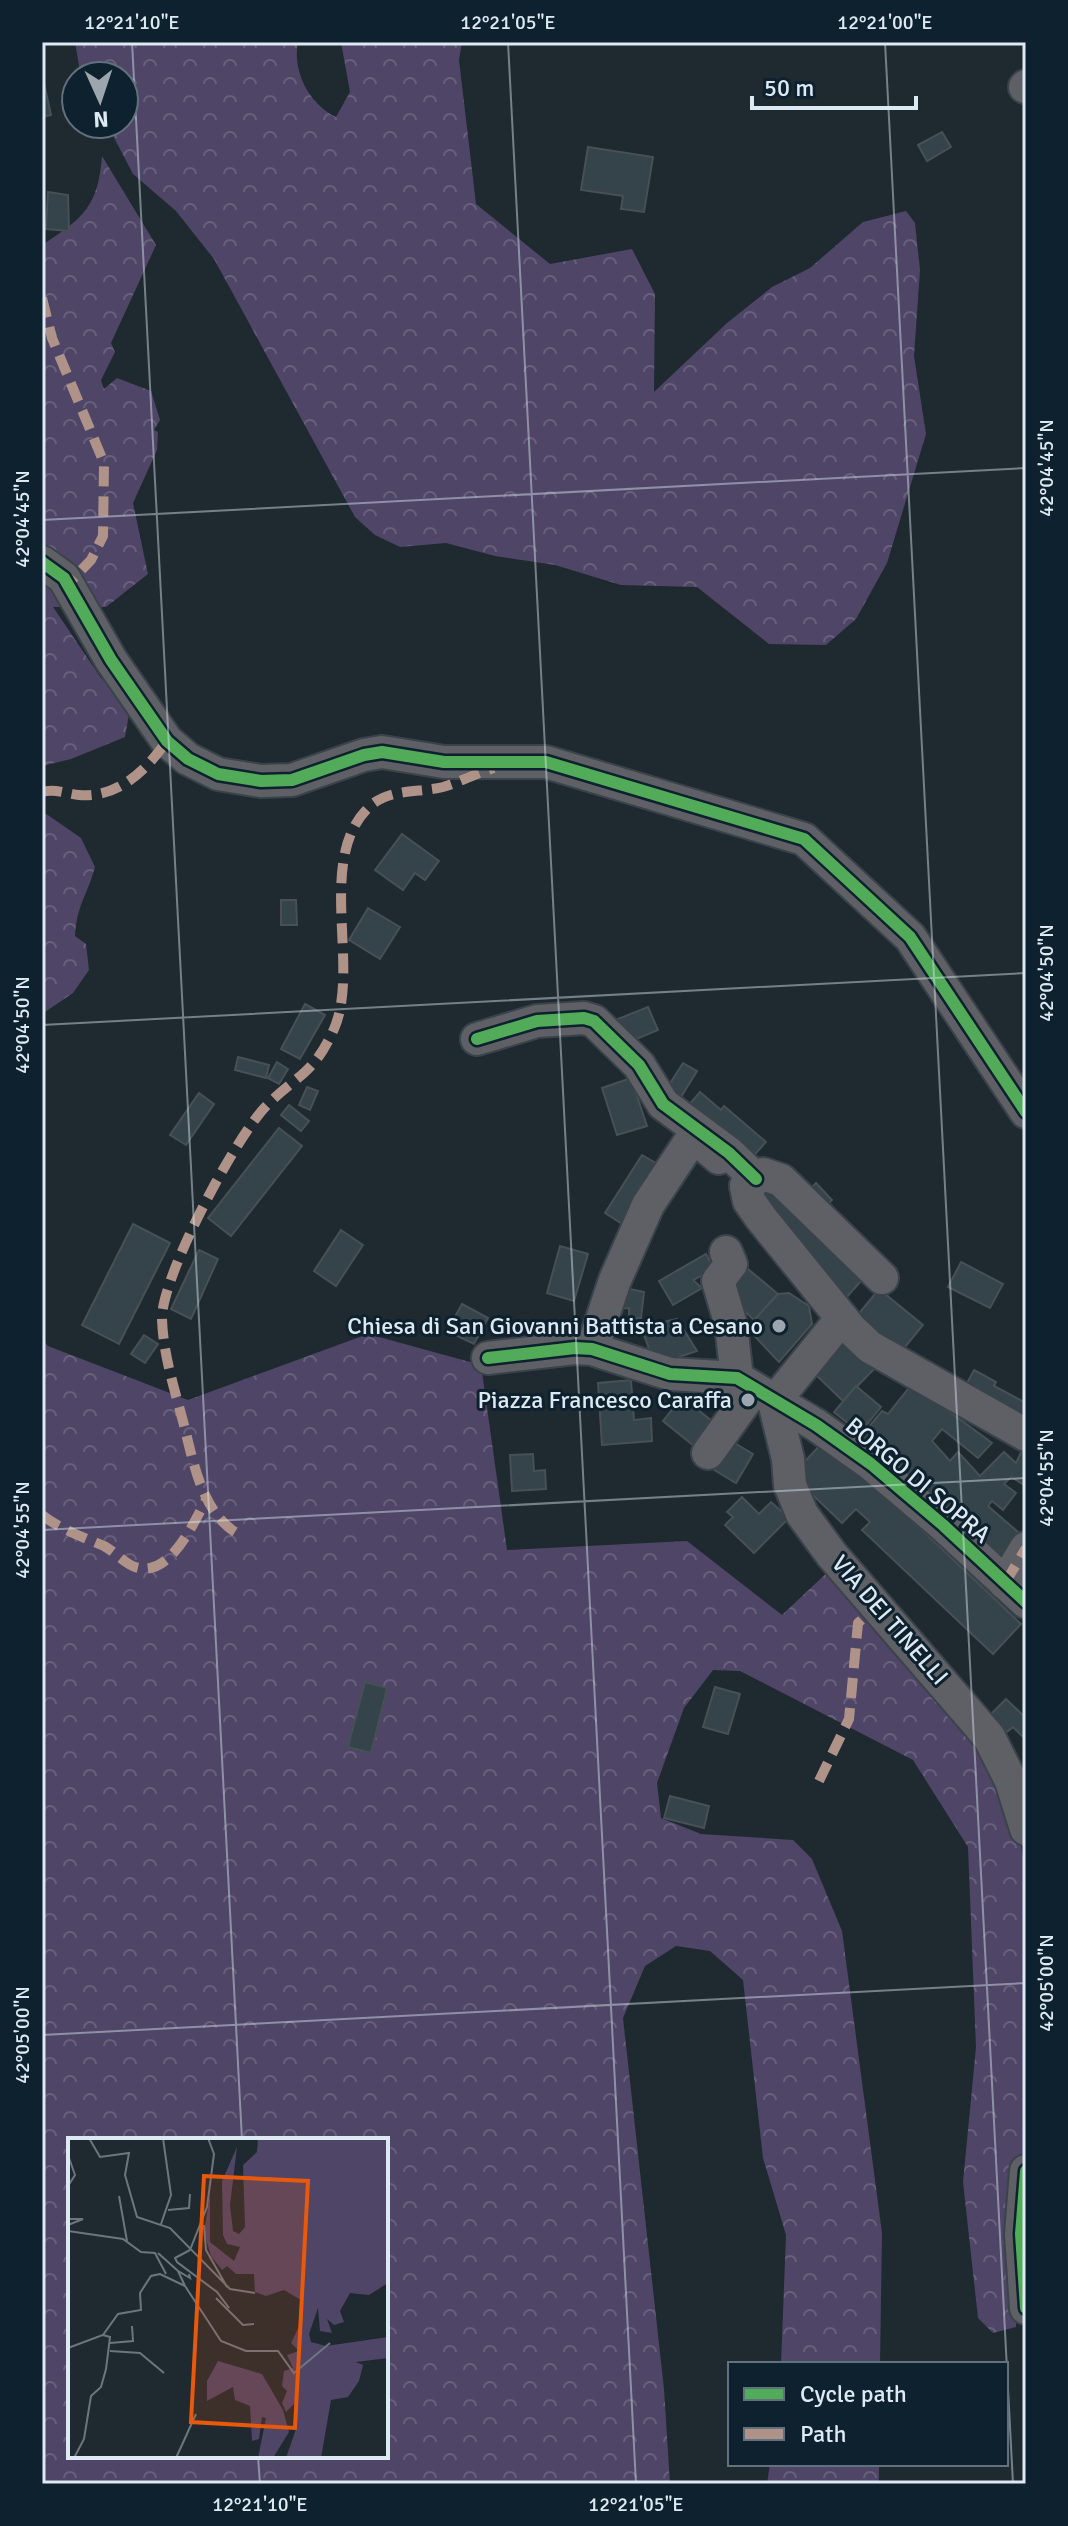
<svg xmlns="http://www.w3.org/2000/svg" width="1068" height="2526" viewBox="0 0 1068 2526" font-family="Signika,sans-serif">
  <defs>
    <pattern id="forest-crowns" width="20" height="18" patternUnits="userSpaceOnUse" patternTransform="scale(2)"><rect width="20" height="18" fill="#4f4566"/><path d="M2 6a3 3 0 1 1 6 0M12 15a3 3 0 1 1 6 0" fill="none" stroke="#68607c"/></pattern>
  </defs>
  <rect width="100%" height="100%" fill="#1f2930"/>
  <g fill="url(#forest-crowns)" fill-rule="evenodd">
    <path d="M75,42H298C292,71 309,104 336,117L350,92L341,42H462L459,60L476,204L550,264L632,249L655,294L654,392L727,323L772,287L810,268L863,222L906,211L915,223L920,270L914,356L926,434L887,563L856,619L826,645L769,644L697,587L621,585L555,565L495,556L446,543L400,547L375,535L355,517L214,259L176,211L133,174L107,124H124V76L80,71Z"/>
    <path d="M102,156L156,245L111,343L115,352L101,380L104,389L117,378L151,391L160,420L154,430L158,432L157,450L133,503L148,574L106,607H53L101,678L130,708L125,737L71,759L42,766V245C84,218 98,206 102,156Z"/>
    <path d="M42,811L81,838L95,867C87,896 77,904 75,936L86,944L89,970L73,993L42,1014Z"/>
    <path d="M368,1334L481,1365L507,1550L687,1541L782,1615L832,1568L990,1755L1020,1838L1026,1879V2139L1016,2186V2327L993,2333L978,2318L963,2182L976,2047L968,1847L913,1760L740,1671L713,1670L684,1708L657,1783L661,1818L701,1834L793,1840L812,1859L842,1931L882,2233L880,2364H781L786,2235L763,2158L743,1980L710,1951L676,1946L645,1966L623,2018L664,2389L670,2484H42V1339L48,1346L188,1400ZM70,2140H386V2456H70Z"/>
    <polygon points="770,2464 879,2464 879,2482 767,2484"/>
  </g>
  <g fill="#35444a" stroke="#465055" stroke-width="2">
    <polygon points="44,83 51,115 42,117 42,84"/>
    <polygon points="942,132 951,147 927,161 918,145"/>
    <polygon points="588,147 653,157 644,212 621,209 623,196 581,190"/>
    <polygon points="48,192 68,195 69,231 46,229"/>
    <polygon points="402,834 439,861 425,880 415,873 403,890 375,870"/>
    <polygon points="281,900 296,900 297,925 281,925"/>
    <polygon points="368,908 400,927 380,959 349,940"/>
    <polygon points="305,1004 325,1015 300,1059 281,1049"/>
    <polygon points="648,1007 658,1030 622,1045 613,1021"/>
    <polygon points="238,1057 269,1065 266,1078 235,1070"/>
    <polygon points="277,1062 288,1069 279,1084 268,1078"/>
    <polygon points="683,1063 697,1071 676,1105 662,1096"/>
    <polygon points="631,1078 647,1126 617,1135 602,1088"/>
    <polygon points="307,1087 318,1091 310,1110 299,1105"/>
    <polygon points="700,1092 721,1110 724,1106 766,1142 745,1165 683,1112"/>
    <polygon points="199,1093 214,1104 186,1145 170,1135"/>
    <polygon points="289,1105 309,1121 301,1131 281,1115"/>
    <polygon points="279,1128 302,1146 231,1236 208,1218"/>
    <polygon points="642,1155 661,1166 624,1225 605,1213"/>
    <polygon points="816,1183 832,1200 819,1213 803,1196"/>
    <polygon points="768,1186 861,1281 838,1307 752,1197"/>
    <polygon points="133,1224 170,1243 119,1344 82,1325"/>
    <polygon points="341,1230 363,1245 336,1286 314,1271"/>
    <polygon points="560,1246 588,1254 574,1301 547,1293"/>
    <polygon points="199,1250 218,1259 191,1319 171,1309"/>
    <polygon points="706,1254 714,1269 693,1280 702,1288 673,1305 659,1281"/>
    <polygon points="961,1262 1003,1284 990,1308 948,1287"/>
    <polygon points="748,1269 778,1294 754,1320 725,1292"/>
    <polygon points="620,1287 644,1292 641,1318 629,1319 629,1308 611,1309"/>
    <polygon points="879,1289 923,1325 896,1358 852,1322"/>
    <polygon points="789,1293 809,1306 812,1324 779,1362 747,1328 778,1294"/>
    <polygon points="462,1304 488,1318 474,1344 447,1331"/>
    <polygon points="677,1319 697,1351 655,1365 641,1327"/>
    <polygon points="144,1335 158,1344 145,1363 131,1354"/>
    <polygon points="843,1340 874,1369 843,1401 813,1372"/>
    <polygon points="974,1370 996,1382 994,1386 1026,1403 1026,1414 1020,1426 961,1394"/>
    <polygon points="631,1380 634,1420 651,1418 652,1441 602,1445 598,1383"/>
    <polygon points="912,1384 992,1443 978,1458 942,1429 932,1441 950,1461 958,1452 980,1476 1004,1452 1016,1463 1022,1450 1026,1452 1026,1486 1011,1477 1004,1484 1016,1493 1003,1510 992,1501 988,1506 1018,1532 1001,1562 858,1440 882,1411 888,1414"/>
    <polygon points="856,1386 881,1407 860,1433 834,1412"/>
    <polygon points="682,1397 718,1426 699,1450 663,1421"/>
    <polygon points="728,1439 753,1454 736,1483 711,1468"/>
    <polygon points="826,1439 1021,1624 993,1654 862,1530 870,1522 856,1509 842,1523 792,1475"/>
    <polygon points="533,1454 534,1471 545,1470 546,1489 512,1491 510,1455"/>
    <polygon points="742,1497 759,1514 771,1502 789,1518 754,1553 725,1525 733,1517 727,1512"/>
    <polygon points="365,1682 387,1688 371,1753 348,1747"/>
    <polygon points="715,1687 740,1694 728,1734 703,1727"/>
    <polygon points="1006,1699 1026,1718 1023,1737 1013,1727 1007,1732 990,1715"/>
    <polygon points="670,1796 709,1806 704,1828 664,1818"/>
  </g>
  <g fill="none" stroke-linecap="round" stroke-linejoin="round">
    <g stroke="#3b434a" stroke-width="36">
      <g id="minor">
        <polyline points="1025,87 1026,86"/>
        <polyline points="42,562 64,578 111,660 167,741 188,759 218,774 261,781 292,780 364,755 382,752 444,762 546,762 804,839 910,937 1026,1112"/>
        <polyline points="477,1039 537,1021 584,1018 594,1021 639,1065 663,1104 729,1153 756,1179"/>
        <polyline points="746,1186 749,1201 761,1218 850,1328 870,1347 1026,1435"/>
        <polyline points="746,1186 763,1174 781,1180 882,1278"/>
        <polyline points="726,1252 731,1264 718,1281 731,1325 737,1378"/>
        <polyline points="592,1349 615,1280 648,1205 689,1143 699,1141 719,1158"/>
        <polyline points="488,1358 575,1348 592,1349 670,1374 737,1378 816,1425 871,1464 943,1525 1026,1602"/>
        <polyline points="774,1402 788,1459 790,1485 802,1514 832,1555 989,1737 1011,1781 1026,1829"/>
        <polyline points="774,1402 842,1318"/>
        <polyline points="708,1453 754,1389"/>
        <polyline points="1005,1583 1026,1548"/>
        <polyline points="1026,2171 1021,2234 1026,2308"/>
      </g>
    </g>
    <use href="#minor" stroke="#5e6065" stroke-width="32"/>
    <g stroke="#af9288" stroke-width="10" stroke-dasharray="20 10" stroke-linecap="butt">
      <polyline points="42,298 52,338 104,463 103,536 91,560 68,584"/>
      <path d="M42,792C54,788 67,794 79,795C119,798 146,770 167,741"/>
      <path d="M42,1515C60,1529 83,1537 104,1546C115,1552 124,1563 135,1567C170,1579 194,1522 207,1498"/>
      <path d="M235,1532C202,1511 193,1461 184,1425C175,1391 163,1354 162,1319C161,1277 236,1136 267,1105C297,1075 314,1074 334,1029C361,967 315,859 369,807C389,788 419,793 443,787C460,782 477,773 494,768"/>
      <polyline points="1005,1583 1026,1548"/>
      <polyline points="819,1781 849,1719 858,1623 877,1606"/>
    </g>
    <g stroke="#0e212e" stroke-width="17">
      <g id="cycleway">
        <polyline points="42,562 64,578 111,660 167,741 188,759 218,774 261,781 292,780 364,755 382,752 444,762 546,762 804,839 910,937 1026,1112"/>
        <polyline points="477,1039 537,1021 584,1018 594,1021 639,1065 663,1104 729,1153 756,1179"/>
        <polyline points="488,1358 575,1348 592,1349 670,1374 737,1378 816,1425 871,1464 943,1525 1026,1602"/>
        <polyline points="1026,2171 1021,2234 1026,2308"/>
      </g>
    </g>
    <use href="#cycleway" stroke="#51ab58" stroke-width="12"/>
  </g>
  <path fill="none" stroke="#deeaf3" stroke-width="2" stroke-opacity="0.45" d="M132,42L242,2140M508,42L636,2484M885,42L1013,2484M42,520L1026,468M42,1025L1026,973M42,1530L1026,1478M42,2035L1026,1983M258,2456L260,2484"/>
  <g fill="#9ba6af" stroke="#0e212e" stroke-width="3">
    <circle cx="779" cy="1326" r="8"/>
    <circle cx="748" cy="1400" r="8"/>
  </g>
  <g text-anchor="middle" stroke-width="6" stroke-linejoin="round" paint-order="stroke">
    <g font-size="24" fill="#deeaf3" stroke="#0e212e" text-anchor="end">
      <text x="763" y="1334">Chiesa di San Giovanni Battista a Cesano</text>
      <text x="732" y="1408">Piazza Francesco Caraffa</text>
    </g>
    <g font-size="24" fill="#deeaf3" stroke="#0e212e">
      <text transform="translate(918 1480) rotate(40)" y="8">BORGO DI SOPRA</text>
      <text transform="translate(890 1620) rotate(49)" y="8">VIA DEI TINELLI</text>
    </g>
  </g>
  <g transform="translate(68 2138)">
    <rect width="320" height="320" fill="#1f2930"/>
    <path d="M190,0H320V145L301,157L282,155L272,173L276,184L266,187L259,181L264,195L252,193L250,170L241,196L243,204L258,208L320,199V220L288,224L295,227L291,243L280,259L263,262L253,320H218L229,288L226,266L218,274L214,265L219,253L214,248L216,233L225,230L219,217L231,213L223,205L233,184V162L216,152L198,158L187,154L186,136H168L159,128L154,132L143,118L136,94L142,57V104L166,123L172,109L159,106L155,97L154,43L169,9L162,67L165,93L171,96L177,89L175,27L189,14ZM150,223L194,236L215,272L221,294L205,320H190L198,280L194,279L191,301L184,303L182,268L167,262L165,249L139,263V243Z" fill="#4f4566"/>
    <path fill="none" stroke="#6b767e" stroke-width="2" d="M21,0L32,19L61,15L57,37L69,79L102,90L162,151L187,155M0,17L7,37L0,48M51,58L59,103M100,72L121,70L122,56M0,81H15L0,87M93,86L103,57L95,0M136,87L138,112L159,149M0,93L55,101L73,114L87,115L98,136M122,112L139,69L146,16L140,0M122,112L107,120L109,124L149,154L161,170M90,115L110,133M117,148L153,203L178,213H210L226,235L262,205M117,148L110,133L122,140L121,136M148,160L175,187L186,186M42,205L65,203L64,188M0,210L35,197L50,176L73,172L72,155L83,138L92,136L117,148M42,213L72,215L96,235M6,320L16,301L23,258L33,249L38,231L42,199L35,197M108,320L128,276"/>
    <path fill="#e8590c" fill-opacity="0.15" stroke="#e8590c" stroke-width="4" d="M136,38L240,43L227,290L123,284Z"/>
    <rect width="320" height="320" fill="none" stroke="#deeaf3" stroke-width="4"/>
  </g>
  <rect width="1068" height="2526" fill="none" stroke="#0e212e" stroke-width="88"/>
  <rect x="728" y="2362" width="280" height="104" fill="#0e212e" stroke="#61717d" stroke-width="2"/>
  <rect x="744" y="2388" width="40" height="12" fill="#51ab58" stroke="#61717d" stroke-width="2"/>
  <text x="800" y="2402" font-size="24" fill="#deeaf3">Cycle path</text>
  <rect x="744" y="2428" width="40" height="12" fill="#af9288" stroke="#61717d" stroke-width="2"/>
  <text x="800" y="2442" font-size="24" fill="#deeaf3">Path</text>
  <g transform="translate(100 100) rotate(177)"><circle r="38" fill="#0e212e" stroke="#61717d" stroke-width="2"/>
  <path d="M0-6L14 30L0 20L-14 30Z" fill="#9ba6af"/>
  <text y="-12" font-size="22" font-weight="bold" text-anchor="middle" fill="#deeaf3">N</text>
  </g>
  <path d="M752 96v12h164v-12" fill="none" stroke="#deeaf3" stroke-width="4"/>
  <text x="764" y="96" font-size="24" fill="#deeaf3" stroke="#0e212e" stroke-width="6" paint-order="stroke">50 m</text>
  <rect x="44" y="44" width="980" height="2438" fill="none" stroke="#deeaf3" stroke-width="3"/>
  <g font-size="20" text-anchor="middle" fill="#deeaf3">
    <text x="132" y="29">12°21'10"E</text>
    <text x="508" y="29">12°21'05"E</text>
    <text x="885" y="29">12°21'00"E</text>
    <text transform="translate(1046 468) rotate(-90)" y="7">42°04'45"N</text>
    <text transform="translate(22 519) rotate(-90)" y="7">42°04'45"N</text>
    <text transform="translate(1046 973) rotate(-90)" y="7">42°04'50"N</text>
    <text transform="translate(22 1025) rotate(-90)" y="7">42°04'50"N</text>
    <text transform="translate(1046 1478) rotate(-90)" y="7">42°04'55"N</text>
    <text transform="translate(22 1530) rotate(-90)" y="7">42°04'55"N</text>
    <text transform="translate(1046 1983) rotate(-90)" y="7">42°05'00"N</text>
    <text transform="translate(22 2035) rotate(-90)" y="7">42°05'00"N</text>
    <text x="260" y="2511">12°21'10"E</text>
    <text x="636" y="2511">12°21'05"E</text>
  </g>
</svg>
